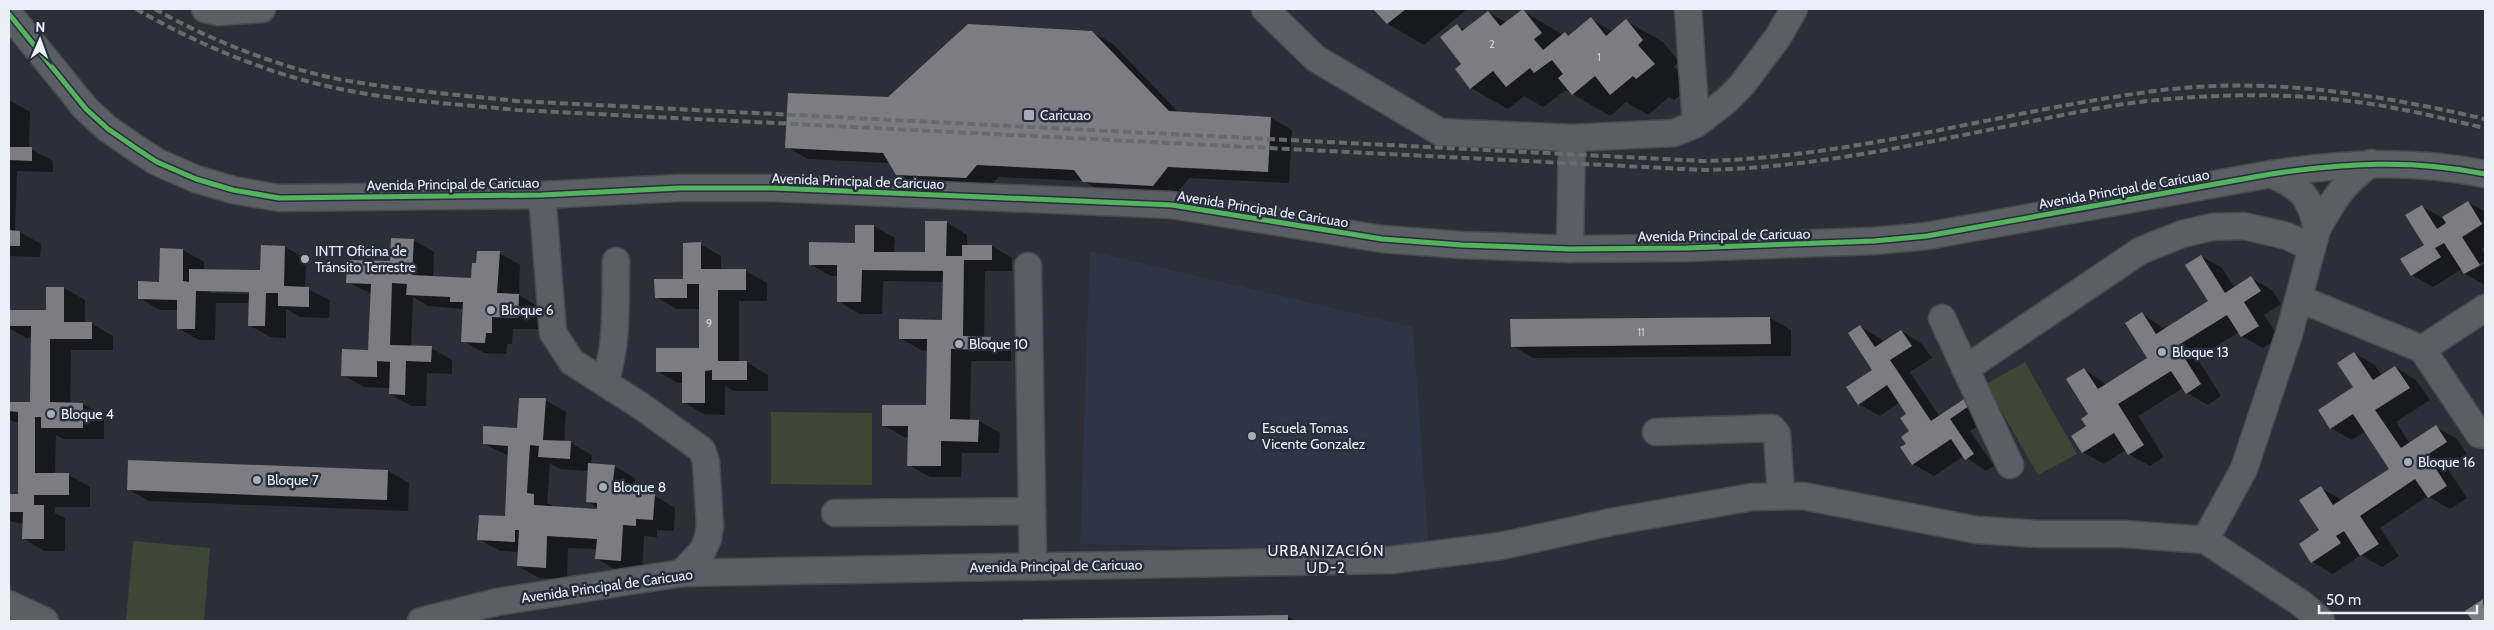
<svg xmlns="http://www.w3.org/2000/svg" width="2494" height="630" viewBox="0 0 2494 630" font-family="Cabin,sans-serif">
  <rect width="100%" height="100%" fill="#2c2f37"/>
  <polygon fill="#2d3647" points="1090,251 1413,327 1429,552 1080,544"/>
  <g fill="#3c4736">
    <polygon points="2025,362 2077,454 2038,475 1986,384"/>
    <polygon points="771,412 872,413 872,485 771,484"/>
    <polygon points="133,541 210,548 204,621 126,621"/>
  </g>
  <g fill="#0007" fill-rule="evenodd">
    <polygon points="1375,9 1467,9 1424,45 1388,24"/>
    <polygon points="1523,11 1563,35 1565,34 1570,36 1591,19 1613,32 1626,21 1663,42 1679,62 1674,66 1691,86 1674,100 1669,97 1648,115 1626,102 1610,116 1566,90 1543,107 1524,96 1508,109 1471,88 1462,65 1457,26 1465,30 1488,12 1507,23"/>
    <polygon points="1092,32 1113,44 1179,113 1271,118 1292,130 1289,183 1189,178 1174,197 1106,194 1084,181 999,177 987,189 918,186 897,174 891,163 808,159 787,147 889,99"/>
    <polygon points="9,100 30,112 29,148 53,161 53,172 17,171 15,232 20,232 41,244 40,257 9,256"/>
    <polygon points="2468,202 2485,212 2485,220 2465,233 2465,236 2485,223 2485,247 2482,249 2485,254 2485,262 2484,261 2473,268 2473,271 2485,263 2485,285 2465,274 2462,269 2433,287 2412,275 2426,245 2422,206 2442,218"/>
    <polygon points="946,222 967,235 967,246 992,246 1012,258 1012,271 985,271 984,338 990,338 1011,350 1011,361 971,361 970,421 979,421 1000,433 999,453 962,453 961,477 930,477 909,465 909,438 904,437 883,425 928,407 928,351 921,350 900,338 944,321 944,282 883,281 882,314 859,314 838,301 838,276 831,276 810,264 856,244 874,226 895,238 894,253 926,254"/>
    <polygon points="413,240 434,252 433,277 472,279 499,253 520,265 519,295 540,308 539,329 513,329 512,344 507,344 506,354 484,353 463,341 464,309 428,306 413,297 411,347 431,348 452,360 452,374 427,373 426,406 411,406 390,394 390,388 364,387 343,375 369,352 372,294 347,282 391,263"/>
    <polygon points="700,244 721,256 721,271 746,271 767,283 767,301 739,301 739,362 747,362 768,375 768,391 734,391 725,386 725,415 704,414 683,402 683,383 678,383 657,371 700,350 700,309 677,309 656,297 684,281"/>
    <path d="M285,247L306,259L305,288L330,300L329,318L300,317L286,309V338L270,337L249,325L250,303H216L215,340H199L178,328V310H160L139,298L160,283L161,250H183L204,262V270L262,271ZM210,290L255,291V294L210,293Z"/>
    <polygon points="2201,256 2222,268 2235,288 2251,278 2272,290 2281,304 2264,315 2279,338 2263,348 2242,336 2239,332 2197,358 2221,396 2208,405 2187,393 2183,388 2138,416 2164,457 2150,466 2129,454 2126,450 2104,464 2083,452 2090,414 2084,369 2107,385 2149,359 2142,314 2165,329 2210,301"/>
    <polygon points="64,288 85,300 85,324 92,324 113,336 113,350 71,350 70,404 83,404 104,416 104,439 64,439 56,435 55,475 69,475 90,487 90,507 55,507 55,513 65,518 65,551 44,551 24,539 24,524 9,521 9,496 19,496 19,423 9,420 9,403 32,403 32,338 26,338 9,328 9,311 47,311"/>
    <polygon points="1770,318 1791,330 1791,356 1533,358 1512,346 1511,320"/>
    <polygon points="1860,326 1881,339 1884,343 1901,331 1922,344 1932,358 1910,372 1940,417 1964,400 1985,412 1989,418 1970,431 1994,466 1986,471 1964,456 1934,476 1913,464 1907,444 1911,431 1908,414 1900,402 1880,416 1859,404 1874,370"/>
    <polygon points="2354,353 2375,365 2382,376 2395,367 2416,380 2430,400 2396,422 2410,444 2436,427 2457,439 2467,454 2447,468 2467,498 2450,509 2428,496 2380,528 2399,556 2382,567 2361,555 2333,574 2312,562 2321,530 2321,488 2342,500 2391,469 2366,431 2352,440 2331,428 2354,387"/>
    <path d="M545,400L566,412L564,442L571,443L592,455L591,465L614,466L635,478L634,490L641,494L655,496L675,508L674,531L657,530V537L644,536L642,572L618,571L597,559V549L568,548L567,579L539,578L518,566L519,552L500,551L479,539L506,517L509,456L484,444L519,429ZM550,463L560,469L589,471L587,501L598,508V511L555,507L547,503Z"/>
    <polygon points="388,471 409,483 408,511 149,501 128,489"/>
    <polygon points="2484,601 2485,621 2474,621 2467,611"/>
    <polygon points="1288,617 1296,621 1024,621"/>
  </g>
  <g fill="#7d7c82">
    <polygon points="1373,9 1406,9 1387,24"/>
    <polygon points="1523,9 1542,33 1534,39 1543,50 1565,32 1568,36 1591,17 1606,36 1626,19 1643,40 1638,45 1655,64 1636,79 1633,76 1610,95 1595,76 1572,95 1558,78 1563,74 1552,60 1534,73 1530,68 1506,87 1493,71 1470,89 1455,69 1461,64 1440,37 1457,24 1462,31 1488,11 1500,26"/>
    <polygon points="968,24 1092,31 1169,111 1271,117 1268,172 1168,167 1153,186 1083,182 1074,170 977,165 966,178 896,175 883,153 785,148 788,93 888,97"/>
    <polygon points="9,147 32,147 32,161 9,160"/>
    <polygon points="2468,201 2482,224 2462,237 2480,265 2464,274 2444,243 2435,248 2441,257 2411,276 2400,259 2424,245 2405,215 2422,205 2437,229 2446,223 2442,217"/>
    <polygon points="925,221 947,221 946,256 962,256 962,245 992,245 992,260 964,260 963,336 991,337 990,350 951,349 950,419 979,420 978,442 941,441 941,466 907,466 908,426 882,426 882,405 926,405 927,339 899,339 899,319 942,320 943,271 862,270 861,302 837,302 837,265 809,265 809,242 855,243 855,225 874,225 874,252 925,252"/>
    <polygon points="9,230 20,231 20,246 9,246"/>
    <polygon points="391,238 414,239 412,275 471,278 472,263 476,263 477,251 500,251 497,293 519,294 518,318 492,317 492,333 486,333 485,343 461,342 463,302 450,302 450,297 406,295 407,284 392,283 390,345 432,346 431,362 406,361 405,395 389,394 390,362 377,361 377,377 341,376 342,349 368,350 371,284 346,283 347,260 390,261"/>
    <polygon points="701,242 701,269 746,269 746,290 718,290 718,361 747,361 747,380 712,380 712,370 705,371 705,403 682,403 682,372 656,372 656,348 699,348 699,284 687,284 687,298 655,298 654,279 683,279 683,243"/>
    <polygon points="261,245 285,246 284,286 309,287 309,307 278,306 278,293 266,293 265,326 248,326 249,292 196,291 195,329 177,329 177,300 138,299 138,281 159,282 160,248 183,249 183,281 189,282 189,269 260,270"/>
    <polygon points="2201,255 2225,293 2251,276 2261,291 2244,302 2259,326 2241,337 2227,315 2177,346 2201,384 2186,394 2171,371 2118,404 2144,445 2128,455 2114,433 2082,453 2071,436 2086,426 2081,419 2088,414 2066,379 2084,368 2098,389 2147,358 2125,323 2142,312 2156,334 2208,301 2185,265"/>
    <polygon points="46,287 64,287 64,322 92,322 92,339 50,339 50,402 83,403 83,428 41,428 41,417 35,417 35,473 69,473 69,495 34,495 34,505 44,505 44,539 22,539 23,512 9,512 9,494 18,494 18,412 9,411 9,402 30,402 31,326 9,326 9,310 46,310"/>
    <polygon points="1770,317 1771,344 1511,347 1510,319"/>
    <polygon points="1860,325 1875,347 1901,330 1912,346 1890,360 1931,421 1964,399 1969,406 1950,419 1974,454 1965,460 1951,439 1912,465 1900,447 1906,444 1901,437 1909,431 1900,418 1906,414 1887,385 1858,405 1846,387 1872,370 1848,333"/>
    <polygon points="2354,352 2373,380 2395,366 2410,388 2375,410 2401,448 2436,425 2447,442 2427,455 2447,486 2428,498 2415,479 2360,516 2379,544 2360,556 2344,531 2336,536 2341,543 2311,563 2299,544 2319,530 2299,500 2321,486 2333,505 2389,469 2353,414 2330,429 2318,410 2353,387 2337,363"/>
    <polygon points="519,398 546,398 543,440 571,441 570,459 538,457 539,446 530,445 527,493 534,494 534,505 597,509 597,503 586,502 588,463 615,465 613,481 621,481 620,492 655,494 653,520 636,519 636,526 623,525 621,561 595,559 597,539 547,536 546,568 517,566 519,530 515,530 515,542 477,540 479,515 505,516 508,446 483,444 483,426 517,428"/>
    <polygon points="128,460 388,470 387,500 127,490"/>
    <polygon points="2483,599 2485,621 2473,621 2465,611"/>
    <polygon points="1288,615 1288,621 1023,621 1023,619"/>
  </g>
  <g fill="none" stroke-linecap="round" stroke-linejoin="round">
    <g stroke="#484b52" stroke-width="29">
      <g id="minor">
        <polyline points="205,9 218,12 262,9"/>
        <polyline points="1265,9 1315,58 1440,132 1572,138 1674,133 1696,124 1726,101 1742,85 1778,37 1794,9"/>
        <polyline points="1688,9 1696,124"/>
        <path d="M9,14L86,109L108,129L137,149L157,162L196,179L233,190L279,198L542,195L680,188H774L1172,205L1382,239L1462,245L1570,249L1686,248L1874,241L1927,236L2271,174C2343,163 2413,159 2485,174"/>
        <path d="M2271,174C2302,188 2310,196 2317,229C2335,198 2341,186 2371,163"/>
        <polyline points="542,195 553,333 572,362 641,406 702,450 706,462 710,526 708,538 703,550 682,573"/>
        <polyline points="1570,249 1572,138"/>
        <polyline points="1028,266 1033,567"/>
        <polyline points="2300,299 2422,349 2479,434 2485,435"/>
        <polyline points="1942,318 2010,465"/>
        <polyline points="2422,349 2485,308"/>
        <polyline points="1965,369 2140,251 2182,234 2212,227 2244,226 2287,236 2312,248"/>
        <path d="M605,382C618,344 615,301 616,261"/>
        <polyline points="1656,432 1772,428 1777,434 1781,495"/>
        <polyline points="835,513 1032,511"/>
        <polyline points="2205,540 2244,469 2289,334 2317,229"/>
        <polyline points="9,604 45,621"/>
        <polyline points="421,621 497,602 682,573 1391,560 1501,546 1611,522 1752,497 1803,496 1977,530 2040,534 2124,534 2205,540 2302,604 2321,621"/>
      </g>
    </g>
    <use href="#minor" stroke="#5b5e64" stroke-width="26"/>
    <g stroke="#676a6e" stroke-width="4" stroke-dasharray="8 4" stroke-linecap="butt">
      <path d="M136,9C199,45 268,74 340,89C397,101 458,104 517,110L1704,170C1810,168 1913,145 2018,124C2064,115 2111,104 2158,100C2221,94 2286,93 2349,101C2395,106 2440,118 2485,128"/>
      <path d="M155,9C207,39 283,69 343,80C401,90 459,95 517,101L1704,161C1857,157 2003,111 2155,91C2267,76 2376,94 2485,119"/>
    </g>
    <g stroke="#272e3b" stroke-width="8">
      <path id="cycleway" d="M9,14L86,109L108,129L137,149L157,162L196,179L233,190L279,198L542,195L680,188H774L1172,205L1382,239L1462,245L1570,249L1686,248L1874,241L1927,236L2271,174C2343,163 2413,159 2485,174"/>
    </g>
    <use href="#cycleway" stroke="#56b35d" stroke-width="5"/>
  </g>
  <g fill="#a8acb4" stroke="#272e3b" stroke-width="2">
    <rect x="1023" y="109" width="12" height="12" rx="2.5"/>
    <circle cx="305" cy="259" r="5"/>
    <circle cx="491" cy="310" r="5"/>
    <circle cx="959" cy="344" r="5"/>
    <circle cx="2162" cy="352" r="5"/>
    <circle cx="51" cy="414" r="5"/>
    <circle cx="1252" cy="436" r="5"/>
    <circle cx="2408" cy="462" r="5"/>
    <circle cx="257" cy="480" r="5"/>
    <circle cx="603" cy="487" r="5"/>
  </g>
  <g text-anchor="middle" stroke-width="5" stroke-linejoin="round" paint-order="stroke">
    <g font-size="11" fill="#cfd2da">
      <text x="1492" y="48">2</text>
      <text x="1599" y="61">1</text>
      <text x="709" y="327">9</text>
      <text x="1641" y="336">11</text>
    </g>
    <g font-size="14" fill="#eaeff8" stroke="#272e3b" text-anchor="start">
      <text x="1040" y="120">Caricuao</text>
      <text x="315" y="256">INTT Oficina de<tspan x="315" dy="16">Tránsito Terrestre</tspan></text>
      <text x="501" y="315">Bloque 6</text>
      <text x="969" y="349">Bloque 10</text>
      <text x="2172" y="357">Bloque 13</text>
      <text x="61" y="419">Bloque 4</text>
      <text x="1262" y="433">Escuela Tomas<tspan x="1262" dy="16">Vicente Gonzalez</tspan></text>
      <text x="2418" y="467">Bloque 16</text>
      <text x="267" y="485">Bloque 7</text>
      <text x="613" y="492">Bloque 8</text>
    </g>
    <g font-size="14" fill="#eaeff8" stroke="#272e3b">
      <text transform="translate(858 181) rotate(2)" y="5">Avenida Principal de Caricuao</text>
      <text transform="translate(453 184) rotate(-1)" y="5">Avenida Principal de Caricuao</text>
      <text transform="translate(2124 189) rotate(-10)" y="5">Avenida Principal de Caricuao</text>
      <text transform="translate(1263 209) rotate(9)" y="5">Avenida Principal de Caricuao</text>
      <text transform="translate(1724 235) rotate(-1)" y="5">Avenida Principal de Caricuao</text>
      <text transform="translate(1056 566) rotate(-1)" y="5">Avenida Principal de Caricuao</text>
      <text transform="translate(607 586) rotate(-8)" y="5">Avenida Principal de Caricuao</text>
    </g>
    <g font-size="15" letter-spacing="1" fill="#eaeff8" stroke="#272e3b">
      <text x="1326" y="556">URBANIZACIÓN<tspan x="1326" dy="17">UD-2</tspan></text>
    </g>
  </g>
  <rect width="2494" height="630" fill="none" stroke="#eaeff8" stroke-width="20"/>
  <g transform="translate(40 40) rotate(2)" stroke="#272e3b" stroke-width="4" paint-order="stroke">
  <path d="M0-4L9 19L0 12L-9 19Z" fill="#eaeff8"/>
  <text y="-8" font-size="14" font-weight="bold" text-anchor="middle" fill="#eaeff8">N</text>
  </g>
  <path d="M2319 605v8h158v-8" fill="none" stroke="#eaeff8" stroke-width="2.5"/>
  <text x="2326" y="605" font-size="15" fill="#eaeff8" stroke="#272e3b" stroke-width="4" paint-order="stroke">50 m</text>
</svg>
